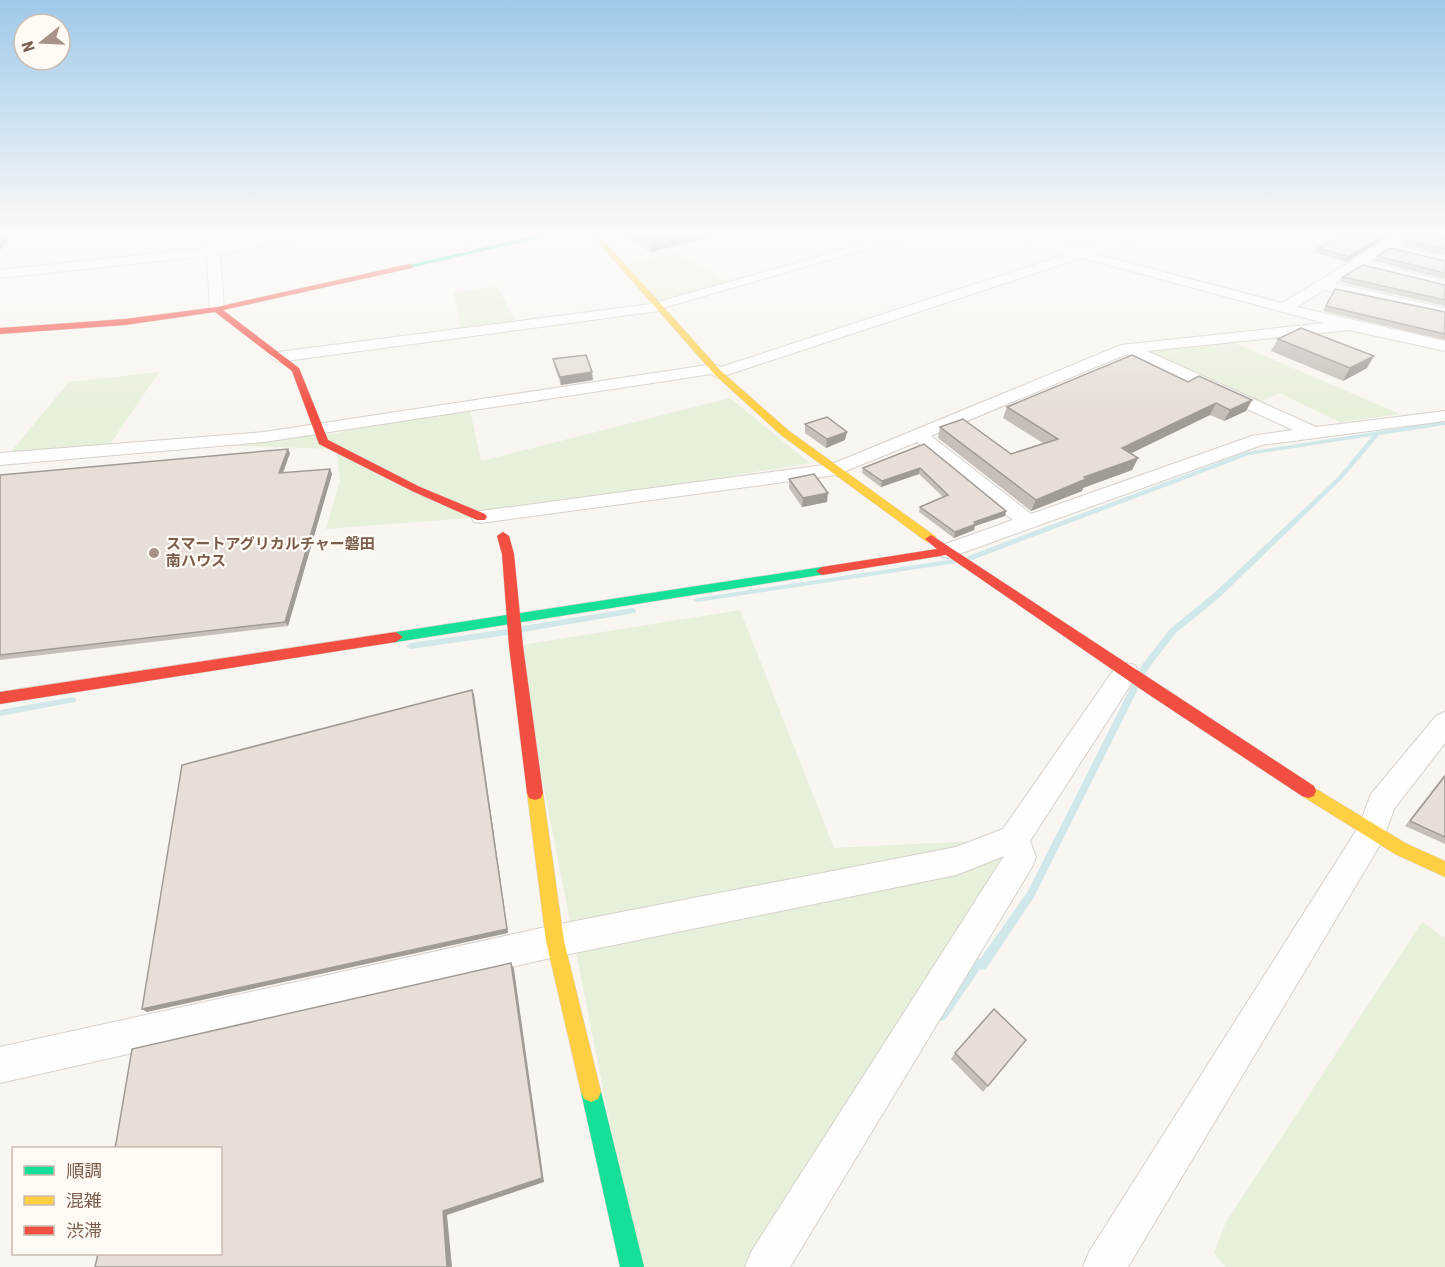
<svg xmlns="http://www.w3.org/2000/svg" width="1445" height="1267" viewBox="0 0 1445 1267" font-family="'Roboto Condensed','Noto Sans JP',sans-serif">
  <rect width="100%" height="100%" fill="#f9f5f0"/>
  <g fill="#e7f0db">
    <polygon points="676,252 731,284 657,305 622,265"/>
    <polygon points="497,286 517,325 461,329 454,293"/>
    <polygon points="1230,341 1400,414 1340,422 1279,393 1258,403 1145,350"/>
    <polygon points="159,372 106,450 5,459 69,382"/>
    <polygon points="730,398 810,463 481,517 326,529 340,480 336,449 181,444 314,429 322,436 469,406 481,461"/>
    <polygon points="740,610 834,848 1014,839 762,1267 638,1267 516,646"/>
    <polygon points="1422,922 1445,938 1445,1267 1225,1267 1214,1253 1226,1222"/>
  </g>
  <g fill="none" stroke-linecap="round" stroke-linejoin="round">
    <g fill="#d0e8ea" fill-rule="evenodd">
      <polygon points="1445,421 1445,425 1379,435 1342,479 1220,597 1176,633 1148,669 1034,897 986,969 982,970 980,969 945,1020 941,1021 937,1020 936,1016 937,1012 974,959 978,958 980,959 1028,891 1142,665 1170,629 1214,593 1338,477 1372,436 1249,455 972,560 968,560 967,558 968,556 1246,452"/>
      <polygon points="955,559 957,559 958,561 957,563 697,602 693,600 697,598"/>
      <polygon points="632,608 635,609 636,611 635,613 523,632 519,629 523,626"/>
      <polygon points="508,629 512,632 508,635 410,649 406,646 410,643"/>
      <polygon points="72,697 75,698 76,700 75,702 0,716 0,710"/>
    </g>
    <g stroke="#d7d1cb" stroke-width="2">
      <g id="street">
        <polygon points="206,233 218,233 219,246 287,233 314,233 308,237 220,254 224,309 217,313 210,309 207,256 0,278 0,270 207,248"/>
        <polygon points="441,233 454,233 475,254 468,258 463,257"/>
        <polygon points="902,233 922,233 666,307 659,311 278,362 270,357 278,352 651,304"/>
        <path d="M997,233H1018L1081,250L1132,233H1151L1095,254L1282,303L1398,233H1413L1396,245L1445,257V265L1387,250L1369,262L1445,281V289L1360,267L1334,283L1445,308V316L1324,290L1297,307L1445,341V351L1349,330L1147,351L1316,427L1445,411V421L1262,445L948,558L940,556L937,551L940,546L1013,520L917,442L836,475L481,523L474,522L471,517L474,512L481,511L832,464L1121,345L1324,323L1082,258L718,378L711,374L264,442L0,465V453L264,432L714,364L721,367L1067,254ZM1127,354L1293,430L1252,436L1031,514L931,436Z"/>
        <polygon points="1126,663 1135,665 1139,672 1030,841 1036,857 1032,867 790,1267 745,1267 751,1252 1004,856 956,875 555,957 0,1083 0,1047 555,925 956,847 1003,829 1117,665"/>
        <polygon points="1445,712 1445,743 1394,809 1383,840 1128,1267 1083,1267 1089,1252 1359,826 1371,794 1436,716"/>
      </g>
    </g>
    <g stroke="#d9d2cb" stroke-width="1">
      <g id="fast">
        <polygon points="548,233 561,233 409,268 405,266"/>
        <polygon points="822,567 826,568 828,571 826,574 396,642 389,637 396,632"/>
        <polygon points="591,1082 598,1085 601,1092 644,1267 620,1267 581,1092 584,1085"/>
      </g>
    </g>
    <g stroke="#d9d2cb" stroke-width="1">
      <g id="slow">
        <polygon points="590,233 597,233 721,371 789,431 935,536 937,539 935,542 927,542 781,435 715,375"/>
        <polygon points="1308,784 1407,844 1445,861 1445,877 1395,854 1302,796 1300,791 1302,786"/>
        <polygon points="535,786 541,788 543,793 564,941 601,1092 598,1099 591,1102 584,1099 581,1092 546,941 527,793 529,788"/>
      </g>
    </g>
    <g stroke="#d9d2cb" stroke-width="1">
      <g id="jam">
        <polygon points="1418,233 1445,236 1445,240 1419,234"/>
        <polygon points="409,264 413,266 412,268 223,310 299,368 328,440 420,487 485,514 487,517 485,520 477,520 412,491 319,444 292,371 215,312 125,325 0,334 0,328 125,319 217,307"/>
        <polygon points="503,532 509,536 514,554 523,646 543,793 541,798 535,800 529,798 527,793 509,646 502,554 497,536"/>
        <polygon points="931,535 1314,786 1316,791 1314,796 1308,798 1302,796 1145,692 946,555 822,575 816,571 822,567 937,549 925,539"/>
        <polygon points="396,632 403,637 396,642 0,704 0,692"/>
      </g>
    </g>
    <use href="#street" fill="#fefefd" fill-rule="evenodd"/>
    <use href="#fast" fill="#16e098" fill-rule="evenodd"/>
    <use href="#slow" fill="#ffcf43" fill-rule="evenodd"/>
    <use href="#jam" fill="#f24e42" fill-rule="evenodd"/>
  </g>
  <g fill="#c6bfb9">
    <polygon points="618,233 725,233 651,252"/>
    <polygon points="1348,233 1393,233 1346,262 1315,253 1318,248"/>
    <polygon points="1417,235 1445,239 1445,255 1401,244 1404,239"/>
    <polygon points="1377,256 1445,261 1445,279 1374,261"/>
    <polygon points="1343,277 1445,285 1445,306 1340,282"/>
    <polygon points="1335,289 1445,312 1445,340 1323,311"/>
    <polygon points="1278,339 1367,368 1343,381 1271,351"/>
    <polygon points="553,359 593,380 561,385 555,368"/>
    <polygon points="1188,382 1252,400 1246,411 1224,421 1210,415 1130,454 1138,458 1132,470 1083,488 1082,491 1031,511 938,438 940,427 1011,454 1043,443 1003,418 1007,407"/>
    <polygon points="805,424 845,440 826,448 805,433"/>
    <polygon points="924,444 1005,516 975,526 974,530 954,538 919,512 920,507 943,497 919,474 881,487 862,473 863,468"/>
    <polygon points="290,453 283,473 330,469 332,474 288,626 0,660 0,475"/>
    <polygon points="789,479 827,502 802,507 789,488"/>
    <polygon points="1445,774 1445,844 1405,826"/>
    <polygon points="1026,1040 983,1092 951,1059 955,1053"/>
  </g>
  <g fill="#a19b96">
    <polygon points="6,233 11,233 2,249 0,249 0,243"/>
    <polygon points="671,233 725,233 651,252 651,238"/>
    <polygon points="1389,233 1393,233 1346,262 1348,257"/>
    <polygon points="1374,356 1367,368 1343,381 1350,368"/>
    <polygon points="592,372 593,380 561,385 560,377"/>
    <polygon points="1252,400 1246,411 1224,421 1230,410"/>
    <polygon points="1216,403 1210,415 1117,460 1122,448"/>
    <polygon points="847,432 845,440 826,448 827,439"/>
    <polygon points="288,449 290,453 281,478 279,473"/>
    <polygon points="1138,458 1132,470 1083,488 1082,491 1031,511 1036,500 1084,477"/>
    <polygon points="920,468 919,474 881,487 882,481"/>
    <polygon points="330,469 332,474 288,626 285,622"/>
    <polygon points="828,493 827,502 802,507 803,498"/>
    <polygon points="1006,511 1005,516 975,526 974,530 954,538 955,532 974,522"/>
    <polygon points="472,690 474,694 508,933 147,1012 142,1009"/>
    <polygon points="511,963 514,969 544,1182 447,1215 452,1267 447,1267 443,1211"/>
  </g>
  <g fill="#e6ded7" stroke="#a19b96" stroke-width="1.5">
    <polygon points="0,233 6,233 0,243"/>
    <polygon points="641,233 671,233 651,238"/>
    <polygon points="1348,233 1389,233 1348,257 1318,248"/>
    <polygon points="1413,233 1445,239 1445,249 1404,239"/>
    <polygon points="1390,248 1445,261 1445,273 1377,256"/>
    <polygon points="1363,265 1445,285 1445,300 1343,277"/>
    <polygon points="1335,289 1445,312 1445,334 1326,306"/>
    <polygon points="1301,328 1374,356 1350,368 1278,339"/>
    <polygon points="586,355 592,372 560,377 553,359"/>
    <polygon points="1132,355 1188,382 1199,376 1252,400 1230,410 1216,403 1122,448 1138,458 1084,477 1086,479 1036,500 940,427 963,419 1011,454 1058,439 1007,407"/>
    <polygon points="827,417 847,432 827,439 805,424"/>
    <polygon points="924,444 1006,511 974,522 976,524 955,532 920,507 948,495 920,468 882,481 863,468"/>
    <polygon points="288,449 279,473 330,469 285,622 0,655 0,475"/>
    <polygon points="814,474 828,493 803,498 789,479"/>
    <polygon points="472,690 507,929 142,1009 182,765"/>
    <polygon points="1445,776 1445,837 1410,821"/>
    <polygon points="511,963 542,1178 443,1211 447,1267 95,1267 98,1254 220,1254 220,1149 115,1149 132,1049"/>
    <polygon points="994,1009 1026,1040 988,1086 955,1053"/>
  </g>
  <linearGradient id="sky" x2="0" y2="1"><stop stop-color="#9ec9e9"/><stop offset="0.57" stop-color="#fcfaf8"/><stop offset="1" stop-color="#fcfaf8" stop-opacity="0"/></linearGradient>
  <rect width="1445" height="411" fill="url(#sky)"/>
  <circle fill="#a69286" stroke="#fffaf3" stroke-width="2" cx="154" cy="553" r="6"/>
  <g text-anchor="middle" stroke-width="4.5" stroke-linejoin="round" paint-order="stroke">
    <g font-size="15" font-weight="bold" fill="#7a5c4d" stroke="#fffaf3" text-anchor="start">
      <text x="166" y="549">スマートアグリカルチャー磐田<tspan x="166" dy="17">南ハウス</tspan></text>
    </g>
  </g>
  <rect x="12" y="1147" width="210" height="108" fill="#fffaf3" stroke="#cabbb1" stroke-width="1.5"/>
  <rect x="24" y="1166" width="30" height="9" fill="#16e098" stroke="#cabbb1" stroke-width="1.5"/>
  <text x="66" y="1177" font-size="18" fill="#7a5c4d">順調</text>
  <rect x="24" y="1196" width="30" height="9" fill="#ffcf43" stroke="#cabbb1" stroke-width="1.5"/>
  <text x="66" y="1207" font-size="18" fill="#7a5c4d">混雑</text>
  <rect x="24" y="1226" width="30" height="9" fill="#f24e42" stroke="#cabbb1" stroke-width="1.5"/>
  <text x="66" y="1237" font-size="18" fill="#7a5c4d">渋滞</text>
  <g transform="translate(42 42) rotate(252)"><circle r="28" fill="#fffaf3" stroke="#cabbb1" stroke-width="1.5"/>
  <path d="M0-4.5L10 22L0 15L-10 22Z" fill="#a69286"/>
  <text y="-9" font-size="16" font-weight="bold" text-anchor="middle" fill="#7a5c4d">N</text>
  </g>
</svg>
